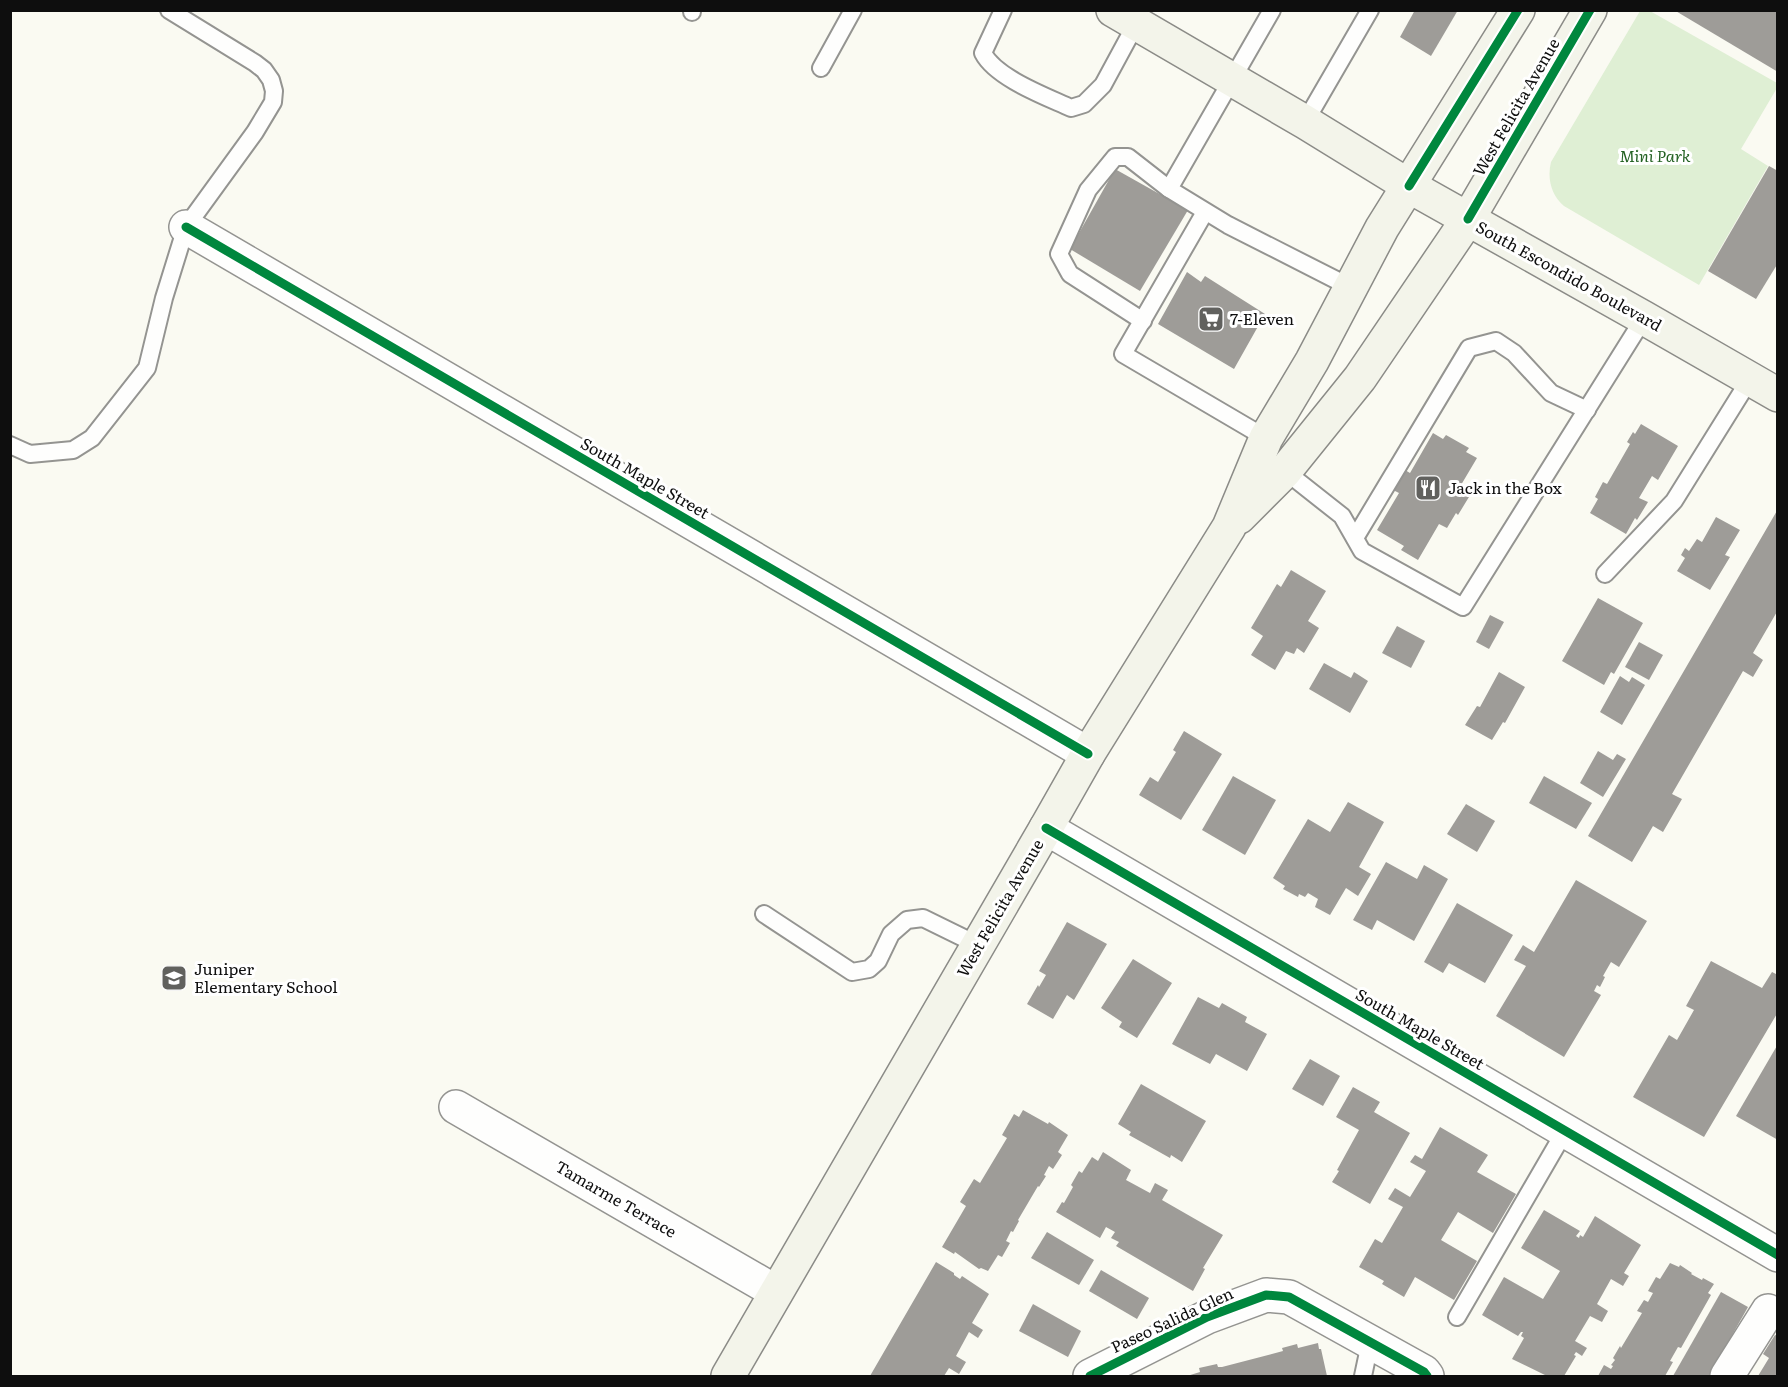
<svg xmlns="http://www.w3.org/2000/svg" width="1788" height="1387" viewBox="0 0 1788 1387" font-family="Literata,serif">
  <rect width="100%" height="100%" fill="#fafaf2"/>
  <path fill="#dfefd4" d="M1640,11H1650L1777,83V88L1741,149L1768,166L1699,285L1564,206C1551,195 1547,178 1551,162Z"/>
  <g fill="#9e9c98">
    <polygon points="1415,10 1458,10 1431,56 1400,37"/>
    <polygon points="1674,10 1778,10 1778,72"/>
    <polygon points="1769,166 1778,171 1778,263 1756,299 1708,271"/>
    <polygon points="1115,169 1188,210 1140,291 1070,249"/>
    <polygon points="1187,272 1201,282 1205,276 1265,314 1234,369 1158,324"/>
    <polygon points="1641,424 1678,446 1658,480 1652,476 1639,498 1648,502 1637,520 1635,518 1626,534 1590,513 1598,499 1595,497 1603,482 1607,484 1630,444 1627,442 1633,432 1635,434"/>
    <polygon points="1433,433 1443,439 1446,435 1469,448 1466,452 1477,458 1461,485 1472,492 1458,515 1456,513 1447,528 1439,524 1418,560 1401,550 1404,546 1377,530 1399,493 1393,490 1405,470 1410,473"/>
    <polygon points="1778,509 1778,610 1753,653 1763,660 1753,677 1743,671 1672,794 1682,799 1663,832 1653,826 1632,862 1588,836"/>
    <polygon points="1716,517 1740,530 1725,555 1730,557 1710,590 1677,571 1685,558 1681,555 1685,548 1689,551 1697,539 1702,542"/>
    <polygon points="1291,570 1326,591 1308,621 1319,628 1304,653 1297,648 1294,654 1286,651 1275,670 1251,655 1263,636 1251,628 1277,584 1281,587"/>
    <polygon points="1598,598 1643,623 1614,674 1611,672 1604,685 1562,661"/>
    <polygon points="1490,615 1504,622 1489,649 1476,642"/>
    <polygon points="1397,626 1425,641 1411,668 1382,653"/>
    <polygon points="1639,642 1663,655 1649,680 1625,667"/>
    <polygon points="1324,663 1351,678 1354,672 1368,681 1350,713 1309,689"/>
    <polygon points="1499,672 1525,687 1505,723 1503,722 1492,740 1465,725 1477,706 1480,707"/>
    <polygon points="1620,676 1629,682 1632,677 1645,685 1622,725 1600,712"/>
    <polygon points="1184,731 1222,754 1181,820 1139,795 1150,777 1158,782 1176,752 1173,750"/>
    <polygon points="1598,751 1613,760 1617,754 1626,759 1603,797 1580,783"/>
    <polygon points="1233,776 1276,800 1245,855 1202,830"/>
    <polygon points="1544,776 1592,803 1576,829 1529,803"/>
    <polygon points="1348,802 1384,822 1359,867 1371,874 1358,896 1346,888 1330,915 1315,907 1318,899 1308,893 1305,897 1299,894 1298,897 1283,889 1285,886 1273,878 1308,819 1330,832"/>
    <polygon points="1466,804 1495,821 1477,852 1447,834"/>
    <polygon points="1386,862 1417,879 1424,865 1448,879 1414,941 1377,920 1372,930 1353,920"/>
    <polygon points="1576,880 1647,921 1619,967 1611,962 1603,976 1605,977 1600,987 1597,985 1594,991 1601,995 1564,1057 1496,1016 1526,966 1514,960 1523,945 1534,952"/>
    <polygon points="1457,903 1513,935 1485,983 1449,963 1443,973 1424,962"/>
    <polygon points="1067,922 1107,944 1074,1000 1067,995 1053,1019 1027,1004 1038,985 1039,987 1046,975 1039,971"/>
    <polygon points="1133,959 1172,983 1137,1038 1119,1027 1122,1022 1101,1008"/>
    <polygon points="1711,961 1762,988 1772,972 1778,975 1778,1012 1704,1137 1633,1097 1669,1035 1677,1040 1694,1010 1686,1006"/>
    <polygon points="1198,997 1219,1008 1222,1003 1247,1017 1245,1022 1267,1034 1247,1071 1216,1054 1210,1064 1172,1044"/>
    <polygon points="1778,1044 1778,1140 1736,1116"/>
    <polygon points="1310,1059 1340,1076 1323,1106 1292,1089"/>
    <polygon points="1141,1084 1206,1121 1182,1162 1171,1155 1170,1158 1129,1135 1131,1132 1118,1124"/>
    <polygon points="1353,1087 1380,1102 1374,1112 1410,1133 1370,1204 1332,1182 1339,1171 1337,1170 1359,1130 1336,1117"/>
    <polygon points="1023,1110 1048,1124 1049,1122 1068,1135 1058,1152 1062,1155 1053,1169 1049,1166 1044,1175 1046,1176 1039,1187 1038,1186 1018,1220 1019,1221 1013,1232 1011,1231 1006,1241 1010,1243 1002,1257 998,1255 988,1271 981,1268 979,1269 955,1252 954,1254 942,1247 966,1206 960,1202 974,1179 980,1183 1007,1138 1002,1135 1014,1114 1019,1117"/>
    <polygon points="1440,1127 1488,1155 1477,1172 1516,1194 1493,1233 1458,1212 1441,1240 1477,1261 1454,1300 1415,1277 1404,1297 1382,1284 1384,1281 1359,1267 1375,1239 1382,1243 1403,1207 1388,1199 1395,1188 1410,1197 1426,1171 1410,1162 1415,1155 1422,1159"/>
    <polygon points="1103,1152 1131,1170 1126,1180 1150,1193 1155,1183 1168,1190 1162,1200 1223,1235 1203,1268 1205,1269 1193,1291 1116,1246 1119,1242 1111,1238 1115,1232 1106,1227 1100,1238 1056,1212 1062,1202 1064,1203 1073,1187 1071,1185 1079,1171 1082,1173 1092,1157 1098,1161"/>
    <polygon points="1544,1210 1580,1231 1576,1236 1579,1238 1580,1235 1583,1237 1595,1216 1641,1245 1624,1273 1629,1276 1623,1286 1611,1279 1597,1304 1608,1311 1602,1322 1590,1316 1575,1341 1587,1348 1582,1356 1576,1352 1574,1355 1576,1356 1564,1376 1547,1376 1512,1359 1524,1338 1521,1336 1523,1332 1521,1332 1518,1336 1482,1315 1504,1277 1543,1299 1560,1271 1521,1248"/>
    <polygon points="1047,1232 1094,1260 1079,1285 1031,1258"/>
    <polygon points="936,1262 954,1273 954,1275 960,1279 962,1276 989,1294 972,1323 983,1330 978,1338 969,1332 956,1356 966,1362 959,1374 949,1368 944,1376 870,1376"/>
    <polygon points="1670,1263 1679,1267 1680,1265 1692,1273 1691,1274 1702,1280 1703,1278 1714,1284 1708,1293 1711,1295 1681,1348 1678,1347 1670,1361 1673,1362 1665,1376 1598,1376 1604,1365 1611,1369 1613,1366 1611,1365 1615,1360 1613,1358 1620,1346 1621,1348 1642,1313 1637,1311 1644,1300 1648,1302 1653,1293 1648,1291 1656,1277 1660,1279"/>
    <polygon points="1101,1270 1149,1298 1137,1319 1089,1291"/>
    <polygon points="1721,1292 1748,1307 1709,1376 1673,1376"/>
    <polygon points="1033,1304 1081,1331 1068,1357 1019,1331"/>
    <polygon points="1775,1335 1778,1336 1778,1376 1758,1376 1769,1358 1763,1354"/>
    <polygon points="1318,1343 1319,1349 1321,1349 1327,1376 1187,1376 1200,1372 1199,1368 1217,1364 1218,1367 1222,1367 1283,1351 1282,1348 1297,1344 1298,1348"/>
  </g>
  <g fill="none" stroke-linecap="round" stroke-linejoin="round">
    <g stroke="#949491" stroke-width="20">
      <g id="service">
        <path d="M1003,10L983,53C996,78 1045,96 1071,108L1084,104L1103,85L1136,24"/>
        <polyline points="1272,10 1169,189 1228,225 1350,287"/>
        <polyline points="692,12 692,10"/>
        <polyline points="821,68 853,10"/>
        <polyline points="1305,122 1370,10"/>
        <polyline points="1205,212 1123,354 1266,438"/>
        <polyline points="1143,321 1070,274 1059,254 1088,190 1115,157 1128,157 1169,189"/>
        <polyline points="10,445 30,454 73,450 92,438 147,368 164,298 186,227 255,132 273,102 274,91 271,80 264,70 255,63 169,10"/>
        <polyline points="1285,471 1342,516 1362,551 1463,607 1644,318"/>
        <polyline points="1355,538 1469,348 1496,341 1514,353 1551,393 1587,410"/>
        <polyline points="1605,574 1674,501 1750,379"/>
        <polyline points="764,914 852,972 869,969 878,961 891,934 907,920 923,918 978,945"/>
        <polyline points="1457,1317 1565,1131"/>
        <polyline points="1363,1376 1370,1343"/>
      </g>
    </g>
    <g stroke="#949491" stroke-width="36">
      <g id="minor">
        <polyline points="186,227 1088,754"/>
        <polyline points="1046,828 1778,1255"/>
        <polyline points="456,1107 776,1292"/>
        <polyline points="1090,1376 1207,1317 1266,1295 1289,1297 1424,1372 1427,1376"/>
        <polyline points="1727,1376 1768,1311"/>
      </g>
    </g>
    <g stroke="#8b8b87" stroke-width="36">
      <g id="secondary">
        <polyline points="1113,10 1305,122 1409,186 1644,318 1778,395"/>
        <polyline points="1239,517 1285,471 1360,378 1468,219 1590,10"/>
        <polyline points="728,1376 1046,828 1088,754 1229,527 1266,438 1312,361 1382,228 1518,10"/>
      </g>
    </g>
    <use href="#service" stroke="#fefefd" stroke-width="16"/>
    <use href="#minor" stroke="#fefefd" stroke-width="33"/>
    <use href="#secondary" stroke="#f3f4ea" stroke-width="33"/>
    <g stroke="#fff" stroke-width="13">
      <g id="cycleway">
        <polyline points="1409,186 1518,10"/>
        <polyline points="1468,219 1590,10"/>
        <polyline points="186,227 1088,754"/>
        <polyline points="1046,828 1778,1255"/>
        <polyline points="1090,1376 1207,1317 1266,1295 1289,1297 1424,1372 1427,1376"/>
      </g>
    </g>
    <use href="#cycleway" stroke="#00873e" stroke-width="9"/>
  </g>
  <defs>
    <g id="supermarket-square" transform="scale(1.35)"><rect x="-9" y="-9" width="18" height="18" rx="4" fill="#61615e" stroke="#fff"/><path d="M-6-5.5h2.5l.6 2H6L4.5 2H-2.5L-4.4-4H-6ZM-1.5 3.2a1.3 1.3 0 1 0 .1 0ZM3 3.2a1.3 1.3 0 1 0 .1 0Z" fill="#fff"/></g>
    <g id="restaurant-square" transform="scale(1.35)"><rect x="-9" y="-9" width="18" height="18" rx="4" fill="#61615e" stroke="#fff"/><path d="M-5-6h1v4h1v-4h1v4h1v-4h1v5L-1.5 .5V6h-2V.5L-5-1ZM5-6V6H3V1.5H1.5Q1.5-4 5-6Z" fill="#fff"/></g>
    <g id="school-square" transform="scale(1.35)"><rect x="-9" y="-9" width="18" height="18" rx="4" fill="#61615e" stroke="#fff"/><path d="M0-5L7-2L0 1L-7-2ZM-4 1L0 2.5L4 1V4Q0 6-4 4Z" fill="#fff"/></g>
  </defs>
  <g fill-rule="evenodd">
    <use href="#supermarket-square" x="1211" y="319"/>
    <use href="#restaurant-square" x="1428" y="488"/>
    <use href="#school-square" x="174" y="978"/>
  </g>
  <g text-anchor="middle" stroke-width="6" stroke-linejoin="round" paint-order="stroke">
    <g font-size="16" fill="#0e0e0e" stroke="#fff">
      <text transform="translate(1516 107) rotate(-60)" y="6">West Felicita Avenue</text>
      <text transform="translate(1569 276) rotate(29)" y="6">South Escondido Boulevard</text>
      <text transform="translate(645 478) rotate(30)" y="6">South Maple Street</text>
      <text transform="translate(1000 908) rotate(-60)" y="6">West Felicita Avenue</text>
      <text transform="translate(1420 1029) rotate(30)" y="6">South Maple Street</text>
      <text transform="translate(616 1199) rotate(30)" y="6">Tamarme Terrace</text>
      <text transform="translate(1172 1320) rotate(-25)" y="6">Paseo Salida Glen</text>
    </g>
    <g font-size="16" font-style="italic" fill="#236122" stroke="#fff">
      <text x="1655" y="162">Mini Park</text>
    </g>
    <g font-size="16" fill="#0e0e0e" stroke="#fff" text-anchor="start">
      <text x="1230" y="325">7-Eleven</text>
      <text x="1448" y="494">Jack in the Box</text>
      <text x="194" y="975">Juniper<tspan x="194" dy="18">Elementary School</tspan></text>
    </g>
  </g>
  <rect width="1788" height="1387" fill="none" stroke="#0e0e0e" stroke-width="24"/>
</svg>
